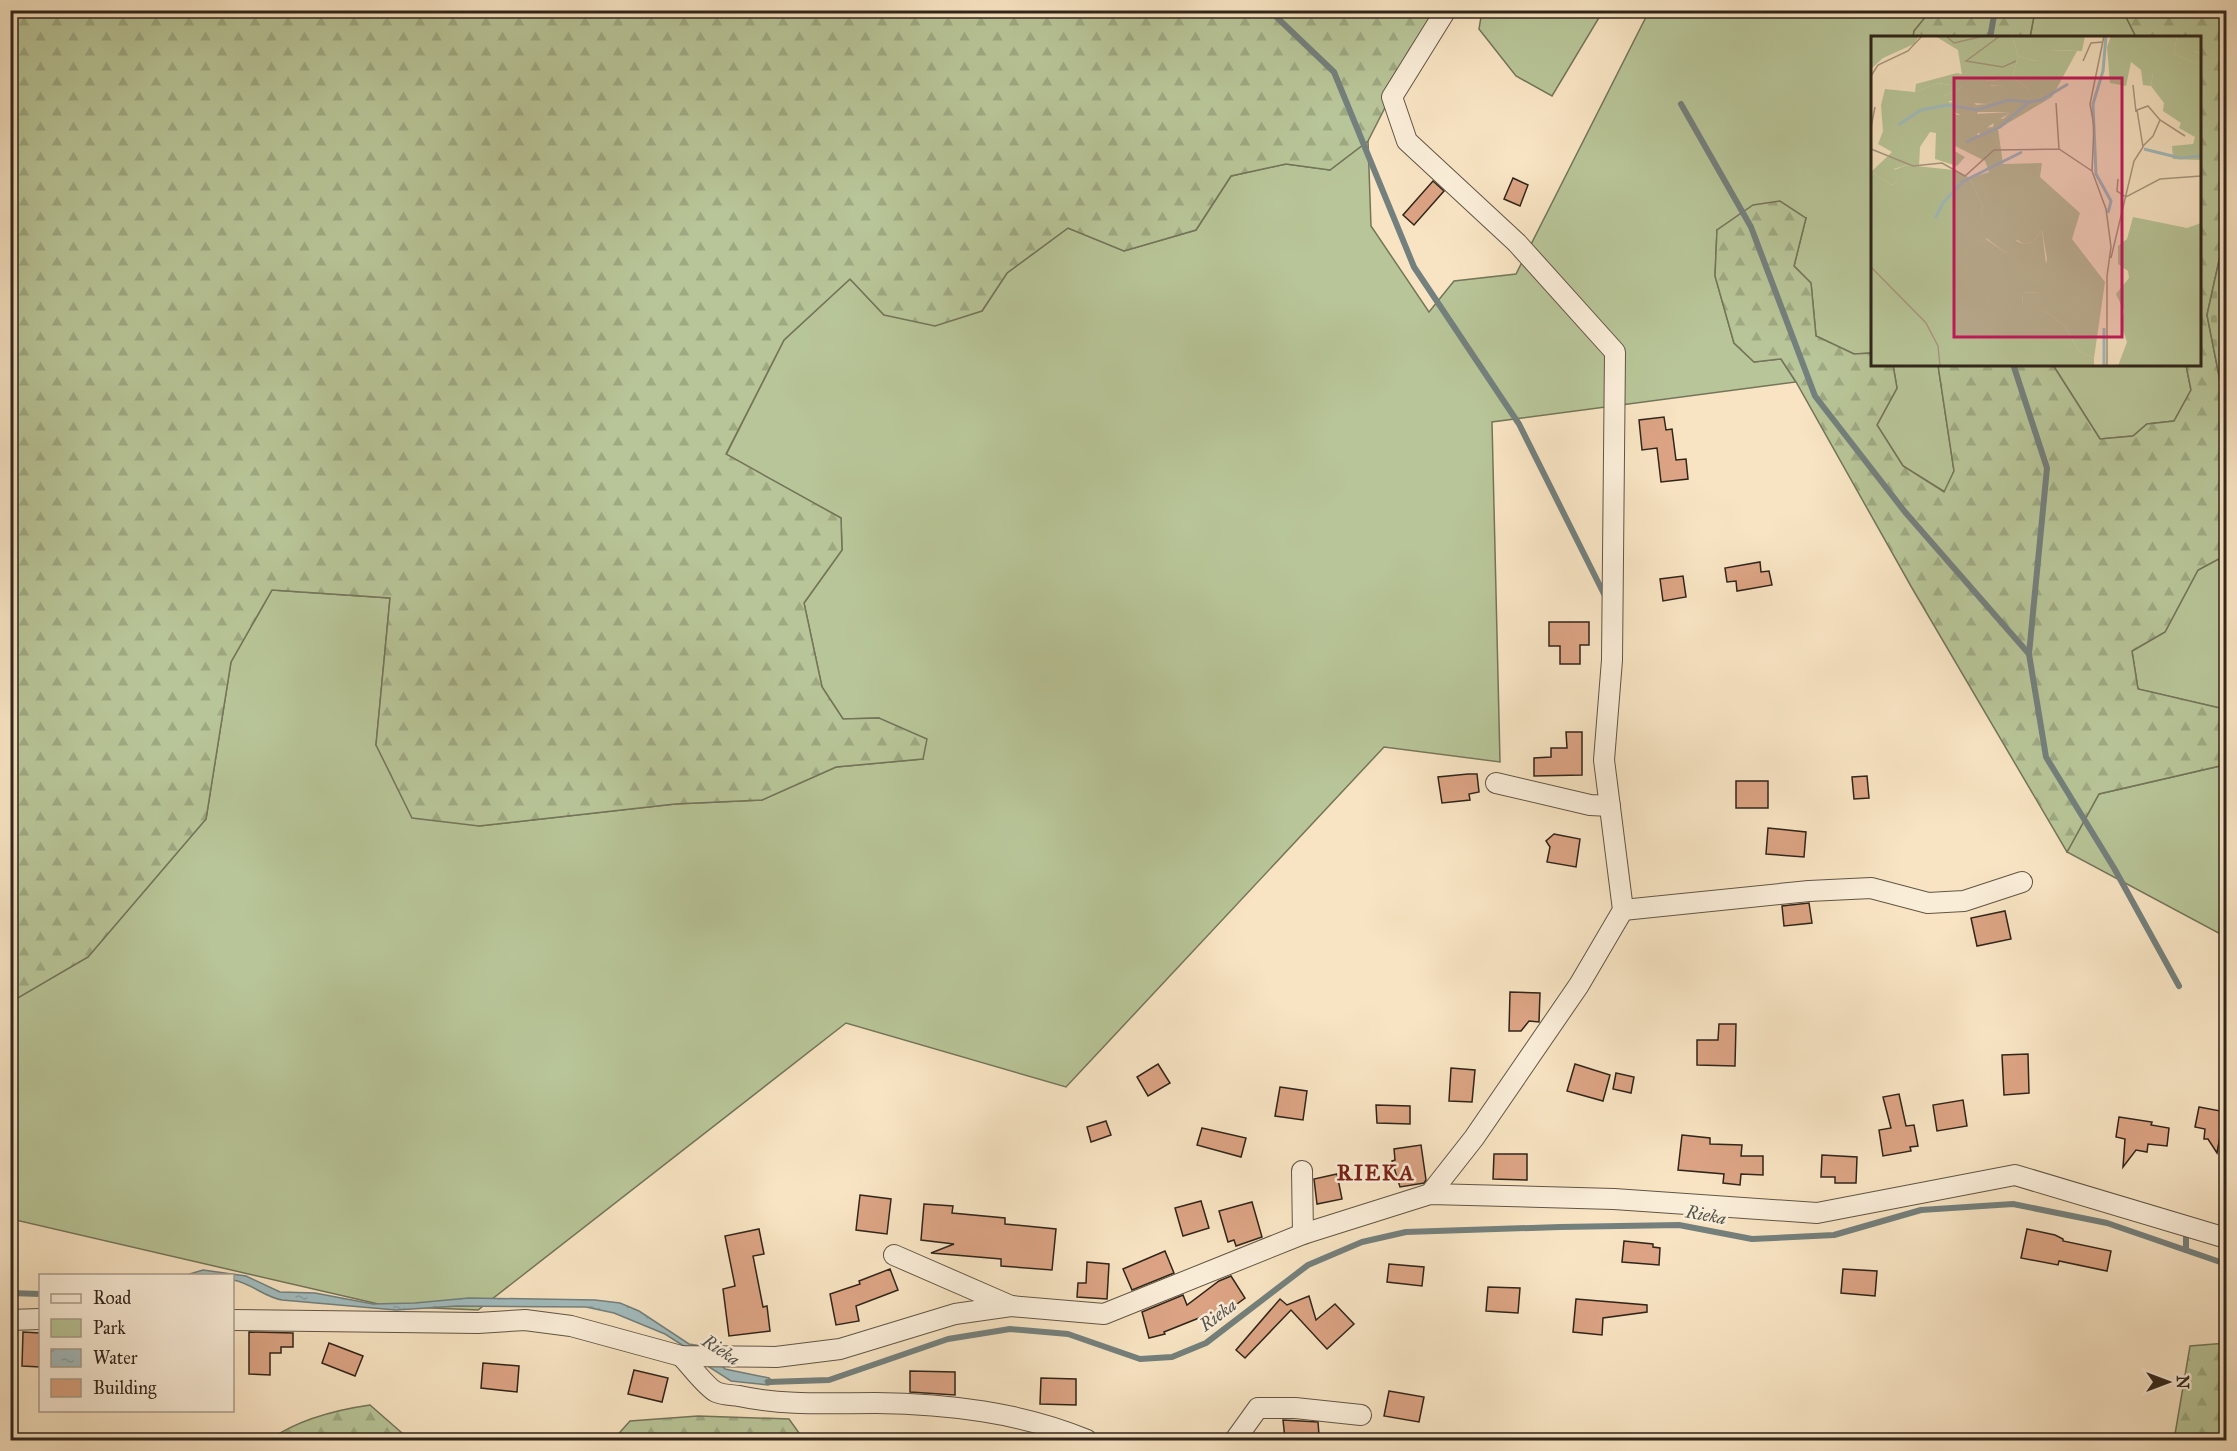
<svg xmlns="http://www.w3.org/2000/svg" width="2237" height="1451" viewBox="0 0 2237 1451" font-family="'IM FELL Great Primer',serif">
  <defs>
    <pattern id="forest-firs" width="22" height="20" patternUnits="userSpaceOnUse" patternTransform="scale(1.5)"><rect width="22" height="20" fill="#b8c598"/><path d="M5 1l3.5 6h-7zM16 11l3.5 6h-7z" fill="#9ea982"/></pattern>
    <pattern id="cemetery-stones" width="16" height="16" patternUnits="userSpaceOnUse" patternTransform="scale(1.5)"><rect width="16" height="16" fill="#b8c598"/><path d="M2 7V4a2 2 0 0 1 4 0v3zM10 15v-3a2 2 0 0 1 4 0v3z" fill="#9ea982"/></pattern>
    <pattern id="water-ripples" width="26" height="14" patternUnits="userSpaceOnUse" patternTransform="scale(1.5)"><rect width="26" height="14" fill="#a2bcbe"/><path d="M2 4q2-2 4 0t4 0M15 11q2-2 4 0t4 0" fill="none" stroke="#8ca1a3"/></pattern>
  </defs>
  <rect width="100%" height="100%" fill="#f8e4c3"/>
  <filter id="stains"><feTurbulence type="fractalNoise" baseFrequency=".00333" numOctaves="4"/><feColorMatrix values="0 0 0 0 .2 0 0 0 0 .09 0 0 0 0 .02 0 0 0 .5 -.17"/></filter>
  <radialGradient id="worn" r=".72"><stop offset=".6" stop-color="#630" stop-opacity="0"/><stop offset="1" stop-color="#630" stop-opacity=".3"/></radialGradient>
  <g fill="#b8c598" stroke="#74755a" stroke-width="1.5">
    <polygon points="2035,10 2123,11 2136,37 2030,38"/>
    <polygon points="1482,11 1482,10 1603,11 1552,96 1516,76 1479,29"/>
    <polygon points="1645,11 1931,11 1914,31 1913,37 1872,38 1872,353 1854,354 1816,336 1811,283 1794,266 1806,218 1717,230 1715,276 1734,343 1754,362 1781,359 1796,382 1492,422 1500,762 1384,747 1066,1087 846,1023 478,1310 387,1306 11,1219 10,1002 88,957 206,819 231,662 272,590 390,598 376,745 479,826 675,804 762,800 836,767 923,759 879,718 843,719 822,687 804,603 842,550 841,518 726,455 784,340 850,279 884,315 982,311 1007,273 1068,228 1124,251 1196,230 1231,176 1286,164 1330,170 1368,141 1371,226 1429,312 1454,281 1516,274 1648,13"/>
    <polygon points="1893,365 1938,365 1954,471 1945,492 1903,466 1877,425 1897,388"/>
    <polygon points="2053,365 2186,365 2191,390 2174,421 2147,424 2133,436 2100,439"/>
    <polygon points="2226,555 2226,718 2224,709 2138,689 2132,651 2165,632 2198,570"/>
    <polygon points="2226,758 2226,937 2067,852 2099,794 2224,765"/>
  </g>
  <g fill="url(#forest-firs)" stroke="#74755a" stroke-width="1.5">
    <polygon points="1931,10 2035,10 2035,11 2030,37 1913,37 1914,31"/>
    <polygon points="10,11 1434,11 1368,141 1330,170 1286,164 1231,176 1196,230 1124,251 1068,228 1007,273 982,311 935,326 884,315 850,279 784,340 726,454 841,518 842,550 804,603 822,687 843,719 879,718 927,739 923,759 836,767 762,800 675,804 479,826 412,818 376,745 390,598 272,590 231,662 206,819 88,957 11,1002"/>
    <path d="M2123,11H2226V229L2207,315L2226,411V555L2198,570L2165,632L2132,651L2138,689L2224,709C2228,726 2229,750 2224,765L2099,794L2067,852L1912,588L1796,382L1781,359L1754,362L1734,343L1715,276L1717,230L1753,205L1780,201L1806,218L1794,266L1811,283L1816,336L1854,354L1872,353V364L1893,365L1897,388L1877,425L1903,466L1944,492L1954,471L1938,365H2053L2100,439L2133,436L2147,424L2174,421L2191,390L2186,365L2200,364V38L2136,37Z"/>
    <polygon points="2226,1343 2226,1440 2174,1440 2190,1346"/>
    <path d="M370,1405L410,1440H269C299,1419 335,1410 370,1405Z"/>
    <polygon points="698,1416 789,1419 804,1440 613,1440 630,1421"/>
  </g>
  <polygon fill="url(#cemetery-stones)" stroke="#74755a" stroke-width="1.5" points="2226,229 2226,411 2207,315"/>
  <path fill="url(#water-ripples)" stroke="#74807d" stroke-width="1.5" d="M203,1270L246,1276L280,1292L315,1293L373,1304L415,1303L469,1298L595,1300L620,1303L639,1311L689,1344L707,1347L725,1369L769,1378L774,1383L768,1385L731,1381L709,1367L698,1355L665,1334L614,1313L586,1307L457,1306L396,1310L282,1300C264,1297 251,1283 233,1280L232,1276H183Z"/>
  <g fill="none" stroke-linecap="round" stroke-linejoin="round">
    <g stroke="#74807d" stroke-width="6">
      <polyline points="1269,10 1334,72 1414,267 1519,424 1606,598"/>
      <polyline points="1990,38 1995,10"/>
      <polyline points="1681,104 1751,227 1815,396 1905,512 2029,654 2046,757 2114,868 2179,986"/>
      <polyline points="2013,364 2047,468 2029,654"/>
      <polyline points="2186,1235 2186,1250"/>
      <polyline points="10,1293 40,1294"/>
      <polyline points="768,1382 829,1380 948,1339 1010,1329 1068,1334 1140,1359 1172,1357 1206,1343 1308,1265 1362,1242 1406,1232 1560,1227 1679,1225 1752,1239 1834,1235 1921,1210 2013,1204 2107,1223 2226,1264"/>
    </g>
  </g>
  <g fill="#dca484" stroke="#30251b" stroke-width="1.5">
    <polygon points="1513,178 1528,185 1520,206 1504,199"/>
    <polygon points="1433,181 1444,191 1414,225 1403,215"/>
    <polygon points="1664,417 1666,430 1672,429 1676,460 1686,459 1688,479 1661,482 1657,448 1642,450 1639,420"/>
    <polygon points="1760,562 1761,572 1769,571 1772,585 1737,591 1736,581 1727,582 1725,568"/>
    <polygon points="1683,576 1686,597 1663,601 1660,579"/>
    <polygon points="1549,622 1589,622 1589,645 1580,645 1580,664 1560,664 1560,646 1549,646"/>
    <polygon points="1566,732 1582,732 1582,775 1534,776 1534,758 1551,757 1551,748 1567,748"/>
    <polygon points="1468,774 1477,774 1479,792 1469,794 1470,800 1442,803 1438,777"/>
    <polygon points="1867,776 1869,798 1854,799 1852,777"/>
    <rect x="1736" y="781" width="32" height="27"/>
    <polygon points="1768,828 1806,832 1804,857 1766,854"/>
    <polygon points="1554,834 1580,839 1576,867 1547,862 1550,847 1546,841"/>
    <polygon points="1809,903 1812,923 1784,926 1782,906"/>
    <polygon points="2005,911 2011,939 1977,946 1971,918"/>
    <polygon points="1510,992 1540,993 1539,1022 1529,1021 1521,1031 1509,1031"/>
    <polygon points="1719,1024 1736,1024 1735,1066 1697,1065 1697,1040 1718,1040"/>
    <polygon points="2028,1054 2029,1093 2004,1095 2002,1055"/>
    <polygon points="1158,1064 1170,1083 1148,1096 1137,1077"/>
    <polygon points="1575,1064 1610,1075 1603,1101 1567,1091"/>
    <polygon points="1451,1068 1475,1070 1472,1102 1449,1101"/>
    <polygon points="1616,1073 1634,1077 1631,1093 1613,1089"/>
    <polygon points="1280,1087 1307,1091 1303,1120 1275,1116"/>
    <polygon points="1899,1094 1906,1126 1914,1125 1918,1146 1910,1147 1911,1151 1883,1156 1879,1130 1891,1128 1883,1097"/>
    <polygon points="1963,1100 1967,1126 1937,1131 1933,1105"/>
    <polygon points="1376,1105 1410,1106 1410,1124 1377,1123"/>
    <polygon points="2199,1107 2226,1112 2226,1132 2221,1131 2217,1153 2208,1139 2204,1139 2205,1129 2195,1127"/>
    <polygon points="2119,1117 2152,1122 2151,1125 2169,1128 2167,1146 2148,1144 2147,1152 2136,1150 2123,1167 2125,1139 2116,1137"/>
    <polygon points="1106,1121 1111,1135 1091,1142 1087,1127"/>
    <polygon points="1202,1128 1246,1138 1241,1157 1197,1145"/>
    <polygon points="1682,1135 1710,1138 1710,1144 1742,1145 1741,1156 1763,1156 1763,1175 1741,1174 1740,1185 1723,1183 1724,1174 1678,1170"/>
    <polygon points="1421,1145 1426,1180 1424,1183 1400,1187 1392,1161 1395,1160 1394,1149"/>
    <polygon points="1494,1154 1527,1154 1527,1180 1493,1179"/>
    <polygon points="1822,1155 1857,1157 1856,1183 1835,1183 1835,1177 1821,1177"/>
    <polygon points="1337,1174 1342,1199 1317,1204 1314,1179"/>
    <polygon points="860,1195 891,1199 887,1234 856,1230"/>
    <polygon points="1201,1201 1209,1228 1183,1236 1175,1208"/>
    <polygon points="1252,1202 1262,1237 1236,1246 1234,1240 1228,1242 1219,1211"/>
    <polygon points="924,1204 953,1206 952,1213 1005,1218 1005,1224 1056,1229 1052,1270 1001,1266 1001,1259 931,1253 954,1244 921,1240"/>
    <polygon points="759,1229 764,1254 753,1256 763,1307 767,1306 770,1331 729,1336 723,1289 735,1286 725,1236"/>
    <polygon points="2027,1229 2055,1235 2063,1239 2063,1241 2111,1251 2107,1271 2059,1261 2058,1265 2021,1258"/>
    <polygon points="1624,1241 1653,1244 1653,1247 1660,1248 1659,1265 1622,1262"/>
    <polygon points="1165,1251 1174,1273 1132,1290 1123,1269"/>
    <polygon points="1087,1262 1109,1264 1107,1299 1077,1297 1078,1283 1086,1283"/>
    <polygon points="1389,1264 1424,1267 1422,1286 1387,1282"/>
    <polygon points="890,1269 898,1290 856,1306 859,1321 836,1325 830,1294 860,1284 859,1281"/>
    <polygon points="1843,1269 1877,1271 1875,1296 1841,1293"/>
    <polygon points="1231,1276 1245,1298 1210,1324 1204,1316 1164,1332 1165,1334 1149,1338 1142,1312 1183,1295 1187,1305 1219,1281"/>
    <polygon points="1488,1287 1520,1288 1518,1313 1486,1311"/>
    <polygon points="1309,1296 1316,1320 1335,1304 1354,1324 1327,1349 1291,1310 1245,1358 1236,1350 1280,1299 1287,1305"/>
    <polygon points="1576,1299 1647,1305 1647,1312 1603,1318 1602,1335 1573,1332"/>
    <polygon points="23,1332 40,1333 40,1367 22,1366"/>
    <polygon points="249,1332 293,1333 293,1347 281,1347 281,1353 270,1353 270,1375 249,1374"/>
    <polygon points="329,1343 363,1356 355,1376 322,1363"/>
    <polygon points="483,1363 519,1366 517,1392 481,1388"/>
    <polygon points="634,1370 668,1378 662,1402 628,1394"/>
    <polygon points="910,1371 955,1372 955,1395 910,1392"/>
    <polygon points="1041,1378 1076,1379 1076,1405 1040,1404"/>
    <polygon points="1389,1391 1424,1397 1419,1422 1384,1416"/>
    <polygon points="1283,1420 1318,1422 1319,1435 1285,1439"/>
  </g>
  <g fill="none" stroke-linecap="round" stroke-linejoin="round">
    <g stroke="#625545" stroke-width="22">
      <g id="minor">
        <polyline points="1496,783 1590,805 1610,806"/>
        <polyline points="1623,910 1809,891 1871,888 1928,903 1964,901 2022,882"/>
        <polyline points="1302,1171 1303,1234"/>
        <polyline points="1430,1194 1474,1138 1579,985 1623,910 1604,760 1612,660 1615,352 1517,243 1407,141 1392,97 1446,10"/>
        <polyline points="894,1255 1011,1306"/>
        <polyline points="10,1320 40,1319"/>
        <polyline points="232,1320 478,1323 525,1320 571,1326 681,1356 776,1357 840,1349 955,1314 1011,1306 1104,1314 1303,1234 1430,1194 1614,1199 1817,1213 2015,1175 2226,1238"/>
        <path d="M681,1356C690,1365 706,1387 716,1392C723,1395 732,1395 739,1396C785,1406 829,1403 876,1403C947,1404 1020,1412 1087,1440"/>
        <polyline points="1235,1440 1258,1408 1295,1408 1361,1415"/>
      </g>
    </g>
    <use href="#minor" stroke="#faedd8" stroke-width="20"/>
  </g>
  <g text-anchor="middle" stroke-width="5" stroke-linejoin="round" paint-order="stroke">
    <g font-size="18" font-style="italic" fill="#52524c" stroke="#faedd8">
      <text transform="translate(1706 1215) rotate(10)" y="6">Rieka</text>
      <text transform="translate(1218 1315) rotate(-37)" y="6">Rieka</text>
      <text transform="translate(721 1350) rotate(33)" y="6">Rieka</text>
    </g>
    <g font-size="22" font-weight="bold" letter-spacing="1.5" fill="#7a1f14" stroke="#faedd8">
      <text x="1376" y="1180">RIEKA</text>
    </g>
  </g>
  <g transform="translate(1871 36)">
    <rect width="330" height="330" fill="#f8e4c3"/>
    <path d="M306,0H313L324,16L330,17V124L302,123L301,110L322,108L324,101L308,92L310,87L292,75L293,67L280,50L282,37L313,27L329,29L303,18ZM178,14L206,15L181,61L158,54L142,41L147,20L165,25ZM67,47L79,49L73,60L91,51L131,49L134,58L116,68L78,65L80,74L86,79L140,76L106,98L109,102L127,93L132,128L171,127L169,141L209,177L201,203L234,246L223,322L208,315L194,291L178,277L151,270L152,256L169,257L176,223L171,194L162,206L153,208L146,204L135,217L115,202L114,184L109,177L112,171L99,142L118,136L114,125L84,110L82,114L94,121L86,130L64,123L65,97L59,96L49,111L48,131L36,129L23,133L26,145L21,149L0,136L21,116L7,108L12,95L10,69L14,53L44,56Z" fill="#b8c598"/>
    <path d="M0,0H48L43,8L12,22L0,33ZM141,0H214L211,15L178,14L176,20L165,25L147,20ZM240,0H306L303,18L329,29L300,31L302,38L295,41L282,37L280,50L272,49L270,34L260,26L255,50L239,47L236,11ZM313,0H330V17L317,14ZM86,37L119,45L142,41L158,54L169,42L175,58L181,61L127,93L122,100L109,102L108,92L122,91L124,82L132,83L139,76H107L102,84L73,72L72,68L99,62L105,69L116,68L133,58L131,49H120L117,54L108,56L91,51L73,60L68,56L79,49L67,47L44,56L45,48ZM36,129L83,134L99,142L112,171L109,177L121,193L115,203L135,217L143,204L153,208L162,206L171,194L178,253L169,257L152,256L151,269L178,277L194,291L208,315L223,322V330H0V136L21,149L26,145L20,135ZM262,181L316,192L330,187V330H247L256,306L250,288L253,275L245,258L258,242L257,235L247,228V210L256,203Z" fill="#b8c598"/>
    <path d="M64,0H141L147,20L142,41L119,45L91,39L87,14Z" fill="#b8c598"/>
    <path fill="none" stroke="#a2bcbe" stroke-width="3" d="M235,0L232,35L222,68L225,138L240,165L237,177M27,89L50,74L77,69L106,74L137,64L158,66M95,106L129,91L158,66L170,64L197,48M273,113L309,122L330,120M64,182L72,167L91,146L151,116M233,330V292"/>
    <path fill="none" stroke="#a89880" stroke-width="1.5" d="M75,0L83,7L113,0M129,0L95,25L132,31L145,25M233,0L219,68L223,90L221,135L235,173L240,211L236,240V330M212,25L220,7L232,6M0,40L7,29L37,15L51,0M262,49L265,76M185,67L188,113M0,91L4,71M272,110L282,100L289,84M0,113L42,130L71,127L94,140L123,114L188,113L221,135M247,143L246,155L255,161L289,143L330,140M240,222L263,125L272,111L266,74L277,70L289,84L314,100M0,231L55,287L67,310L69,330"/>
    <path fill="#c2185b" fill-opacity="0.15" stroke="#c2185b" stroke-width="3" d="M83,42H251V301H83Z"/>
    <rect width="330" height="330" fill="none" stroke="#30251b" stroke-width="3"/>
  </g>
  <rect width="2237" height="1451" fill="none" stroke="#f8e4c3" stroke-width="36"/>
  <rect x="12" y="12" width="2213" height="1427" fill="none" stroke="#30251b" stroke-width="3"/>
  <rect x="18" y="18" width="2201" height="1415" fill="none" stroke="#30251b" stroke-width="1.5"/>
  <rect x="39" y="1274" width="195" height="138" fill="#faedd8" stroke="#a99d8c" stroke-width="1.5"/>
  <rect x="51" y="1294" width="30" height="9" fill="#faedd8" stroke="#a99d8c" stroke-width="1.5"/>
  <text x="93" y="1304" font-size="18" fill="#30251b">Road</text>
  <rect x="51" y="1319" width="30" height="18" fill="#b8c598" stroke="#a99d8c" stroke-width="1.5"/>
  <text x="93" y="1334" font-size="18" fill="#30251b">Park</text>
  <rect x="51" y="1349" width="30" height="18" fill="url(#water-ripples)" stroke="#a99d8c" stroke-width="1.5"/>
  <text x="93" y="1364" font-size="18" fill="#30251b">Water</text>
  <rect x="51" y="1379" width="30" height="18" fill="#dca484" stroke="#a99d8c" stroke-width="1.5"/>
  <text x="93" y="1394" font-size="18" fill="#30251b">Building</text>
  <g transform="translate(2168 1382) rotate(90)" stroke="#faedd8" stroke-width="4.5" paint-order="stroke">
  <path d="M0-4.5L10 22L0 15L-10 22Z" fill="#30251b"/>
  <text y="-9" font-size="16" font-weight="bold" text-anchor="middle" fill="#30251b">N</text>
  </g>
  <rect width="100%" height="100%" filter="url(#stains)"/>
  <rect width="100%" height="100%" fill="url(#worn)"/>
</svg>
